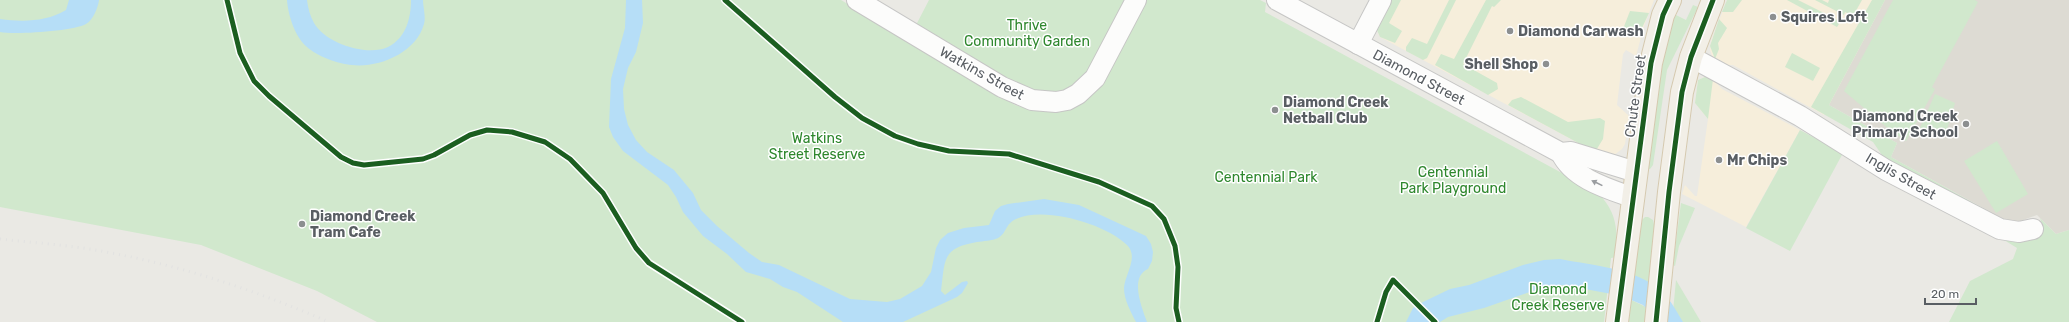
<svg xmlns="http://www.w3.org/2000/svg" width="2069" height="322" viewBox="0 0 2069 322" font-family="Rubik,sans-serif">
  <rect width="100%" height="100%" fill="#eae9e4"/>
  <g fill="#f6eedb">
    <polygon points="1389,0 1654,0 1644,26 1636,56 1626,50 1623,54 1617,105 1629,116 1625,144 1622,149 1614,155 1595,152 1380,37 1378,33"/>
    <polygon points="1727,0 1885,0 1824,115 1733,65 1724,65 1712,56 1710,50 1711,41"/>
    <polygon points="1705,77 1713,79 1722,89 1800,130 1746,227 1682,194 1685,185 1695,196 1697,196 1708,119 1695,103 1698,80"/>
  </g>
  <polygon fill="#dddbd3" points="1885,0 2069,0 2069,230 2056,234 2037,215 2012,224 1891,157 1897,143 1829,105"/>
  <g fill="#d1e8cd">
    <path d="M0,0H841L1015,105C1033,111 1051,115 1069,108L1145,0H1260L1266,3L1265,12L1597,192C1618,213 1617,229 1617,257L1611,258L1604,322H377L317,291L201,245L0,207Z"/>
    <path d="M929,0H1127C1115,23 1100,59 1083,77C1075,85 1063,93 1051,92C1014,92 948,46 915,27Z"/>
    <polygon points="1389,0 1401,0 1389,23 1402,31 1395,43 1380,37 1376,28"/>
    <polygon points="1449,0 1456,0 1427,58 1423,60 1406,51 1406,47 1412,38 1427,44"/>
    <polygon points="1486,0 1501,0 1494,7 1492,6 1463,64 1497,83 1498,89 1488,95 1435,65 1441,54 1454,59"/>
    <polygon points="1727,0 1742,0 1733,12 1722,12"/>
    <polygon points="1787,0 1798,0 1836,19 1839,24 1837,27"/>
    <polygon points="1815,0 1822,0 1828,3 1829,0 1862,0 1853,16 1845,12 1844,15"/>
    <polygon points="1872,0 1885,0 1829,105 1897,143 1891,157 2006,221 1886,161 1873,142 1811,107"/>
    <polygon points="1893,0 1975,0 1978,2 1932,87 1935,89 1906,141 1891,131 1844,91"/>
    <polygon points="1693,5 1698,7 1667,70 1653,165 1650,169 1647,169 1655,89 1674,14 1686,20"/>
    <polygon points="1630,11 1649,13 1642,28 1623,29"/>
    <polygon points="1719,19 1727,28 1718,43 1719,49 1715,59 1710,46"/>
    <polygon points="1792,53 1820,68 1813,81 1785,67"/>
    <polygon points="1705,77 1713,79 1708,119 1695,103 1698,80"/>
    <polygon points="1935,94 1955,103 1945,136 1933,137 1919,130"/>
    <polygon points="1521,97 1568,122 1600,118 1605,121 1603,139 1595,152 1508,105 1512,100"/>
    <polygon points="1800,130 1843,153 1790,251 1746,228"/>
    <polygon points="1997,141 2028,194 1996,213 1964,161"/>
    <polygon points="1681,203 1695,208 1679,246 1675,266 1673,265"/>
    <polygon points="1645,217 1648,217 1653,220 1655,229 1649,283 1630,275 1641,221"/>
    <polygon points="2040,218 2056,234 2069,230 2069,322 1949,322 1970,281 2013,259 2017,248 2004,240 2005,238 2043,227"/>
    <polygon points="1676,280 1701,322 1672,322"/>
    <polygon points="1627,298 1646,307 1645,322 1625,322"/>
  </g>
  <g fill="#b6def7">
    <path d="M69,0H99C98,8 93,20 86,24C74,31 15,35 0,32V19C22,22 46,22 66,10Z"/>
    <path d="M287,0H307C308,8 310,16 314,23C325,43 367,57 388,47C406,38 411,18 411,0H423C423,7 426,17 424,24C416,53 379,68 352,65C338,64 317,56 307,47C295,37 288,15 287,0Z"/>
    <path d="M626,0H642L643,23L636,52L628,68L623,89L624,109L628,125L636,140L647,152L674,170L693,193L701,210L717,226L749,253L762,262L779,265L850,299L887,302L900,299L922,286L931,272L936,248L940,240L948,233L964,228L989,225L995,211L1001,206L1008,204L1044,199L1079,205L1146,236L1151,244L1153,252L1152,261L1148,269C1129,277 1142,308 1147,322H1136C1131,312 1124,300 1124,288C1125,274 1139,257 1127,245C1105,224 1045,206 1016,219C1005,224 1007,233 998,238C992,241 983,241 977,242C942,248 945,259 941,291L945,295L962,282L967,281L968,283L962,293L957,297L903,322H843L797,292L783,287L770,279L746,272L727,254L703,236L683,212L676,197L668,185L623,151L613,137L609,127L611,79L625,28Z"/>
    <path d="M1560,259C1594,266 1642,268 1666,296C1673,304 1678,314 1683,322H1659L1643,305L1622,296L1564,285L1547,286L1484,308L1448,317L1440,322H1406L1413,308L1423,302L1450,289L1469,285L1523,265L1544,260Z"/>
  </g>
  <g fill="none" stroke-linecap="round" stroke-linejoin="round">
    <g stroke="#c6c6c5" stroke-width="22">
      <g id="street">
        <polyline points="857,0 1002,87 1032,100 1056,102 1067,100 1078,94 1095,78 1136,0"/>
        <polyline points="1277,0 1561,153 1571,152 1636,172"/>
        <polyline points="1358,44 1381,0"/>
        <polyline points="1691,57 1800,116 1886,170 2000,229 2019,232 2033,229"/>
        <path d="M1561,153C1573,179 1609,189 1634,198"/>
      </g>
    </g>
    <g stroke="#d5c9af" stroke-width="24">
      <g id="primary">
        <polyline points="1617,322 1651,63 1663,15 1670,0"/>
        <polyline points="1656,322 1669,192 1682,92 1691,57 1713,0"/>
      </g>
    </g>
    <use href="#street" stroke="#fcfcfb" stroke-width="20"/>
    <use href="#primary" stroke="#f2efe7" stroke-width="22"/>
    <path stroke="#e2e2e1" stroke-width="3" stroke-dasharray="1 5" stroke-linecap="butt" d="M0,239C35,243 71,245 106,252C183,266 257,291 329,322"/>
    <g stroke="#fff" stroke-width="8">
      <g id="cycleway">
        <polyline points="227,0 240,53 254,81 269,96 341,157 353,163 364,165 423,159 434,155 470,135 487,130 512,132 545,142 570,159 603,193 636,248 649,263 742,322"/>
        <polyline points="725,0 835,97 862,118 895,136 918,144 949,151 1009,154 1099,182 1152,206 1164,219 1175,246 1178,267 1176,308 1179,322"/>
        <polyline points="1377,322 1386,292 1393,280 1435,322"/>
        <polyline points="1617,322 1651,63 1663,15 1670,0"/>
        <polyline points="1656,322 1669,192 1682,92 1691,57 1713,0"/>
      </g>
    </g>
    <use href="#cycleway" stroke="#1b5e20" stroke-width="5"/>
  </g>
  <defs><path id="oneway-solid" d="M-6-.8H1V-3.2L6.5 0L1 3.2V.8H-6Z"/></defs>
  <use fill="#9a9da0" href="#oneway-solid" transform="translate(1597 183) rotate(-154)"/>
  <g fill="#8c8f90" stroke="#fff" stroke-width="1.5">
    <circle cx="1773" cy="17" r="4"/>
    <circle cx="1510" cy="31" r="4"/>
    <circle cx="1546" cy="64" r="4"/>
    <circle cx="1275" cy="110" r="4"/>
    <circle cx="1966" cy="124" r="4"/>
    <circle cx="1719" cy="160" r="4"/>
    <circle cx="302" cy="224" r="4"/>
  </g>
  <g text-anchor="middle" stroke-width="3" stroke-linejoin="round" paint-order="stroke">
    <g font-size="14" font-weight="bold" fill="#595e63" stroke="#fff" text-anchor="start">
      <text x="1781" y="22">Squires Loft</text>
      <text x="1518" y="36">Diamond Carwash</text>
      <text x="1538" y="69" text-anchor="end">Shell Shop</text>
      <text x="1283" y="107">Diamond Creek<tspan x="1283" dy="16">Netball Club</tspan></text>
      <text x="1958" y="121" text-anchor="end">Diamond Creek<tspan x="1958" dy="16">Primary School</tspan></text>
      <text x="1727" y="165">Mr Chips</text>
      <text x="310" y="221">Diamond Creek<tspan x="310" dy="16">Tram Cafe</tspan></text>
    </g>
    <g font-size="14" fill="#2e872d" stroke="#fff">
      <text x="1027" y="30">Thrive<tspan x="1027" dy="16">Community Garden</tspan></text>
      <text x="817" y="143">Watkins<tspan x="817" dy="16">Street Reserve</tspan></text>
      <text x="1453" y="177">Centennial<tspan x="1453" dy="16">Park Playground</tspan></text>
      <text x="1266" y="182">Centennial Park</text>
      <text x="1558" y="294">Diamond<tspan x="1558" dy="16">Creek Reserve</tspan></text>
    </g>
    <g font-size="14" fill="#595e63" stroke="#fff">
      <text transform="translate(982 73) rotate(29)" y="5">Watkins Street</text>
      <text transform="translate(1419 77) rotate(28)" y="5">Diamond Street</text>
      <text transform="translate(1635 96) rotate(-82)" y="5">Chute Street</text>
      <text transform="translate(1901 176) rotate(30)" y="5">Inglis Street</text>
    </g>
  </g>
  <path d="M1925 298v6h51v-6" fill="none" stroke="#595e63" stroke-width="2"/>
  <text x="1931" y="298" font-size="12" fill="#595e63" stroke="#ffffff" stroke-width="3" paint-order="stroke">20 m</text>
</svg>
